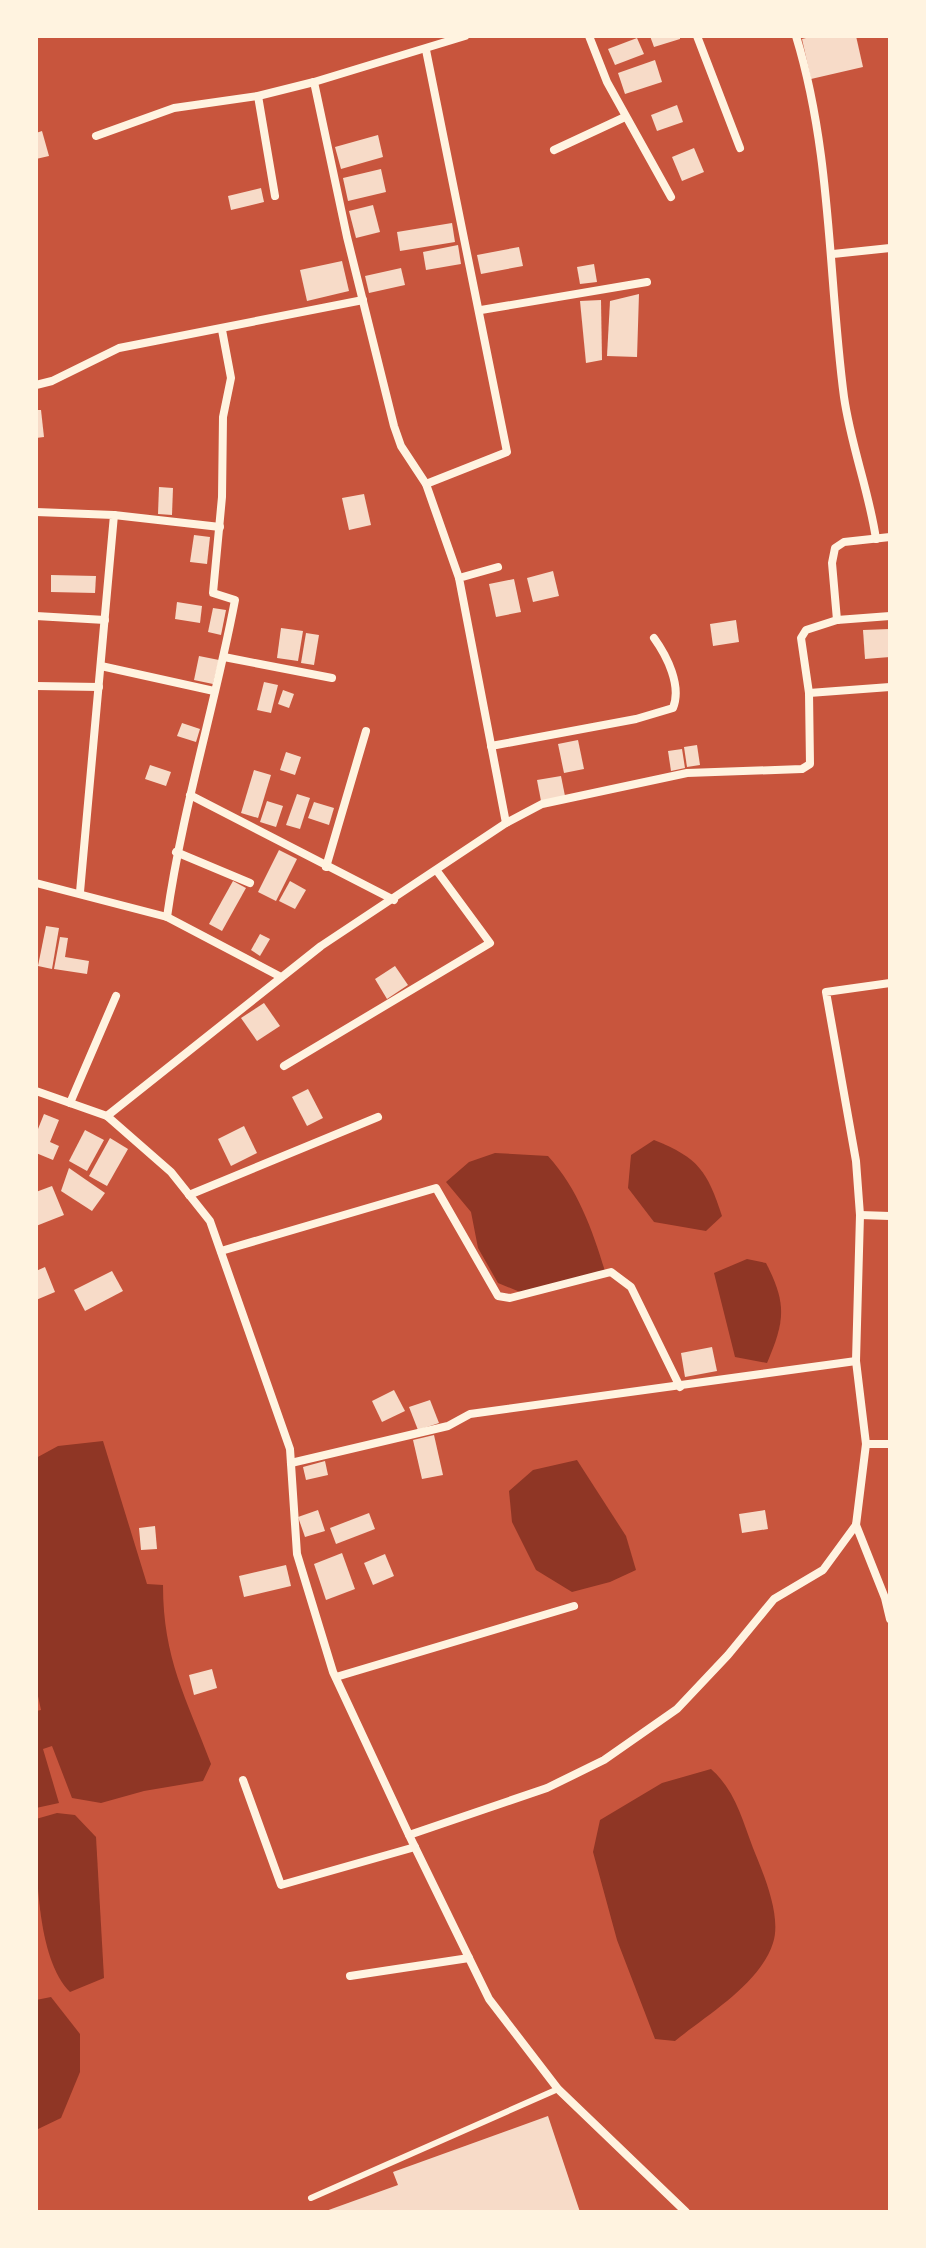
<svg xmlns="http://www.w3.org/2000/svg" width="926" height="2248" viewBox="0 0 926 2248" font-family="'Exo 2',sans-serif">
  <rect width="100%" height="100%" fill="#c8553d"/>
  <g fill="#8f3625">
    <path d="M654,1140C699,1158 707,1171 722,1216L706,1231L654,1222L628,1188L631,1155Z"/>
    <path d="M495,1153L548,1156C578,1189 592,1229 605,1271L520,1292L498,1283L478,1248L471,1212L446,1182L469,1162Z"/>
    <path d="M747,1259L766,1263C787,1304 785,1321 767,1363L735,1357L714,1273Z"/>
    <path d="M103,1441L147,1584L163,1585C163,1659 186,1697 211,1764L203,1781L144,1791L101,1803L72,1798L52,1746L43,1749L59,1803L36,1808V1711L41,1710L36,1687V1458L58,1446Z"/>
    <polygon points="577,1460 626,1536 636,1570 610,1582 572,1592 536,1570 512,1522 509,1491 533,1470"/>
    <path d="M711,1769C735,1790 742,1819 753,1848C763,1873 782,1916 773,1943C760,1984 707,2015 675,2041L655,2039L617,1940L593,1852L600,1820L662,1783Z"/>
    <path d="M57,1813L75,1815L96,1837L104,1978L70,1992C36,1959 36,1866 36,1819Z"/>
    <polygon points="51,1997 80,2034 80,2072 61,2118 36,2130 36,2000"/>
  </g>
  <g fill="#f7dbc8">
    <polygon points="650,36 680,36 680,39 654,47"/>
    <polygon points="814,36 856,36 863,67 811,79 802,39"/>
    <polygon points="637,38 644,54 615,65 608,49"/>
    <polygon points="655,60 662,82 625,94 618,73"/>
    <polygon points="677,105 683,122 657,131 651,115"/>
    <polygon points="42,131 49,156 36,159 36,133"/>
    <polygon points="378,135 383,157 341,169 335,147"/>
    <polygon points="694,148 704,172 682,181 672,157"/>
    <polygon points="381,169 386,192 348,201 343,178"/>
    <polygon points="261,188 264,202 231,210 228,196"/>
    <polygon points="373,205 380,232 356,238 349,211"/>
    <polygon points="452,223 455,242 400,251 397,232"/>
    <polygon points="458,245 461,264 426,270 423,252"/>
    <polygon points="519,247 523,266 481,274 477,255"/>
    <polygon points="342,261 349,291 307,301 300,270"/>
    <polygon points="594,264 597,282 580,284 577,267"/>
    <polygon points="401,268 405,285 369,293 365,276"/>
    <polygon points="639,294 637,357 607,356 610,301"/>
    <polygon points="601,300 602,360 586,363 580,301"/>
    <polygon points="36,410 41,410 44,437 36,438"/>
    <polygon points="159,487 173,488 172,515 158,514"/>
    <polygon points="364,494 371,525 349,530 342,498"/>
    <polygon points="194,535 210,537 207,564 190,562"/>
    <polygon points="553,571 559,596 533,602 527,578"/>
    <polygon points="51,575 96,576 95,593 51,592"/>
    <polygon points="514,579 521,612 496,617 489,584"/>
    <polygon points="177,602 202,606 200,623 175,619"/>
    <polygon points="213,608 226,610 221,635 208,632"/>
    <polygon points="736,620 739,642 713,646 710,624"/>
    <polygon points="281,628 303,631 298,661 277,658"/>
    <polygon points="890,629 890,657 865,659 863,630"/>
    <polygon points="306,633 319,635 314,665 301,663"/>
    <polygon points="199,656 219,660 213,684 194,680"/>
    <polygon points="264,682 278,685 271,713 257,710"/>
    <polygon points="283,690 294,694 289,708 278,704"/>
    <polygon points="182,723 200,729 196,742 177,736"/>
    <polygon points="578,740 584,769 564,773 558,744"/>
    <polygon points="697,745 700,765 687,767 684,747"/>
    <polygon points="682,749 685,768 671,771 668,751"/>
    <polygon points="286,752 301,757 295,775 280,770"/>
    <polygon points="150,765 171,772 166,786 145,779"/>
    <polygon points="254,770 271,775 258,818 241,813"/>
    <polygon points="561,776 565,796 541,801 537,780"/>
    <polygon points="297,794 310,798 300,829 286,825"/>
    <polygon points="267,801 283,806 276,827 260,822"/>
    <polygon points="314,802 334,808 329,825 308,818"/>
    <polygon points="279,850 297,859 276,901 258,892"/>
    <polygon points="233,881 246,888 222,931 209,924"/>
    <polygon points="290,881 306,890 295,909 279,901"/>
    <polygon points="46,926 59,928 52,969 38,966"/>
    <polygon points="260,934 270,939 260,956 251,950"/>
    <polygon points="60,937 68,938 65,957 89,961 87,974 54,969"/>
    <polygon points="395,966 408,985 387,999 375,979"/>
    <polygon points="264,1003 280,1026 257,1041 241,1018"/>
    <polygon points="308,1089 323,1118 307,1126 292,1097"/>
    <polygon points="44,1114 59,1120 50,1142 59,1146 53,1160 36,1153 36,1134"/>
    <polygon points="244,1126 257,1153 231,1166 218,1139"/>
    <polygon points="85,1130 104,1140 87,1171 69,1161"/>
    <polygon points="110,1138 128,1149 107,1186 89,1176"/>
    <polygon points="69,1168 105,1193 92,1211 61,1191"/>
    <polygon points="52,1186 64,1215 36,1226 36,1192"/>
    <polygon points="45,1267 55,1292 36,1300 36,1271"/>
    <polygon points="112,1271 123,1291 85,1311 74,1290"/>
    <polygon points="712,1347 717,1371 685,1377 681,1353"/>
    <polygon points="394,1390 405,1411 382,1422 372,1401"/>
    <polygon points="430,1400 439,1423 418,1430 409,1407"/>
    <polygon points="434,1435 443,1475 422,1479 413,1440"/>
    <polygon points="325,1461 328,1475 306,1480 303,1467"/>
    <polygon points="318,1510 325,1531 305,1537 298,1517"/>
    <polygon points="765,1510 768,1529 742,1533 739,1514"/>
    <polygon points="369,1513 375,1529 336,1544 330,1528"/>
    <polygon points="155,1526 157,1549 141,1550 139,1528"/>
    <polygon points="342,1553 355,1589 326,1600 314,1564"/>
    <polygon points="385,1554 394,1576 373,1585 364,1563"/>
    <polygon points="286,1565 291,1586 244,1597 239,1576"/>
    <polygon points="212,1669 217,1688 194,1695 189,1675"/>
    <polygon points="548,2116 580,2212 323,2212 398,2185 393,2172"/>
  </g>
  <g fill="none" stroke-linecap="round" stroke-linejoin="round">
    <polyline stroke="#fff3e0" stroke-width="6" points="311,2198 558,2089"/>
    <g stroke="#fff3e0" stroke-width="8">
      <polyline points="589,36 607,82 671,197"/>
      <polyline points="697,36 740,148"/>
      <path d="M796,36C832,154 828,276 844,397C851,446 869,491 876,539"/>
      <polyline points="314,82 347,237 394,426 401,446 426,484 459,578"/>
      <polyline points="258,96 275,196"/>
      <polyline points="96,136 174,108 258,96 314,82 465,36"/>
      <polyline points="554,150 625,117"/>
      <polyline points="833,254 890,248"/>
      <polyline points="481,310 647,282"/>
      <polyline points="36,385 52,381 119,348 363,300"/>
      <polyline points="426,484 507,452 426,50"/>
      <polyline points="36,512 114,515 80,892"/>
      <polyline points="114,515 220,527"/>
      <polyline points="498,567 459,578 506,823"/>
      <polyline points="36,616 105,620"/>
      <polyline points="837,620 832,563 835,548 844,542 890,537"/>
      <polyline points="224,657 332,678"/>
      <polyline points="101,666 214,691"/>
      <polyline points="36,686 99,687"/>
      <polyline points="809,693 801,638 806,630 837,620 890,616"/>
      <path d="M491,746L636,719L673,708C682,686 667,656 654,638"/>
      <polyline points="190,795 394,900"/>
      <polyline points="176,852 250,883"/>
      <polyline points="326,867 366,731"/>
      <polyline points="36,883 167,917 281,977"/>
      <path d="M167,917C182,810 215,706 235,600L213,593L222,497L223,417L231,378L222,330"/>
      <polyline points="284,1066 490,943 437,871"/>
      <polyline points="36,1091 107,1116 171,1172 210,1221 290,1449 297,1554 333,1672 409,1835 489,1999 558,2089 686,2212"/>
      <polyline points="70,1103 116,996"/>
      <polyline points="107,1116 321,946 506,823 542,804 687,773 802,769 810,764 809,693 890,687"/>
      <polyline points="189,1195 378,1117"/>
      <polyline points="860,1215 890,1216"/>
      <polyline points="221,1251 436,1188 498,1296 510,1298 611,1272 631,1287 680,1387"/>
      <polyline points="866,1444 890,1444"/>
      <polyline points="291,1463 448,1426 470,1414 856,1361"/>
      <polyline points="856,1525 885,1598 890,1619"/>
      <polyline points="336,1677 574,1606"/>
      <polyline points="243,1780 281,1885 415,1847"/>
      <polyline points="409,1835 547,1788 604,1760 677,1709 728,1655 774,1599 823,1570 856,1525 866,1444 856,1361 860,1215 856,1161 826,992 890,983"/>
      <polyline points="350,1976 469,1958"/>
    </g>
  </g>
  <rect width="926" height="2248" fill="none" stroke="#fff3e0" stroke-width="76"/>
</svg>
